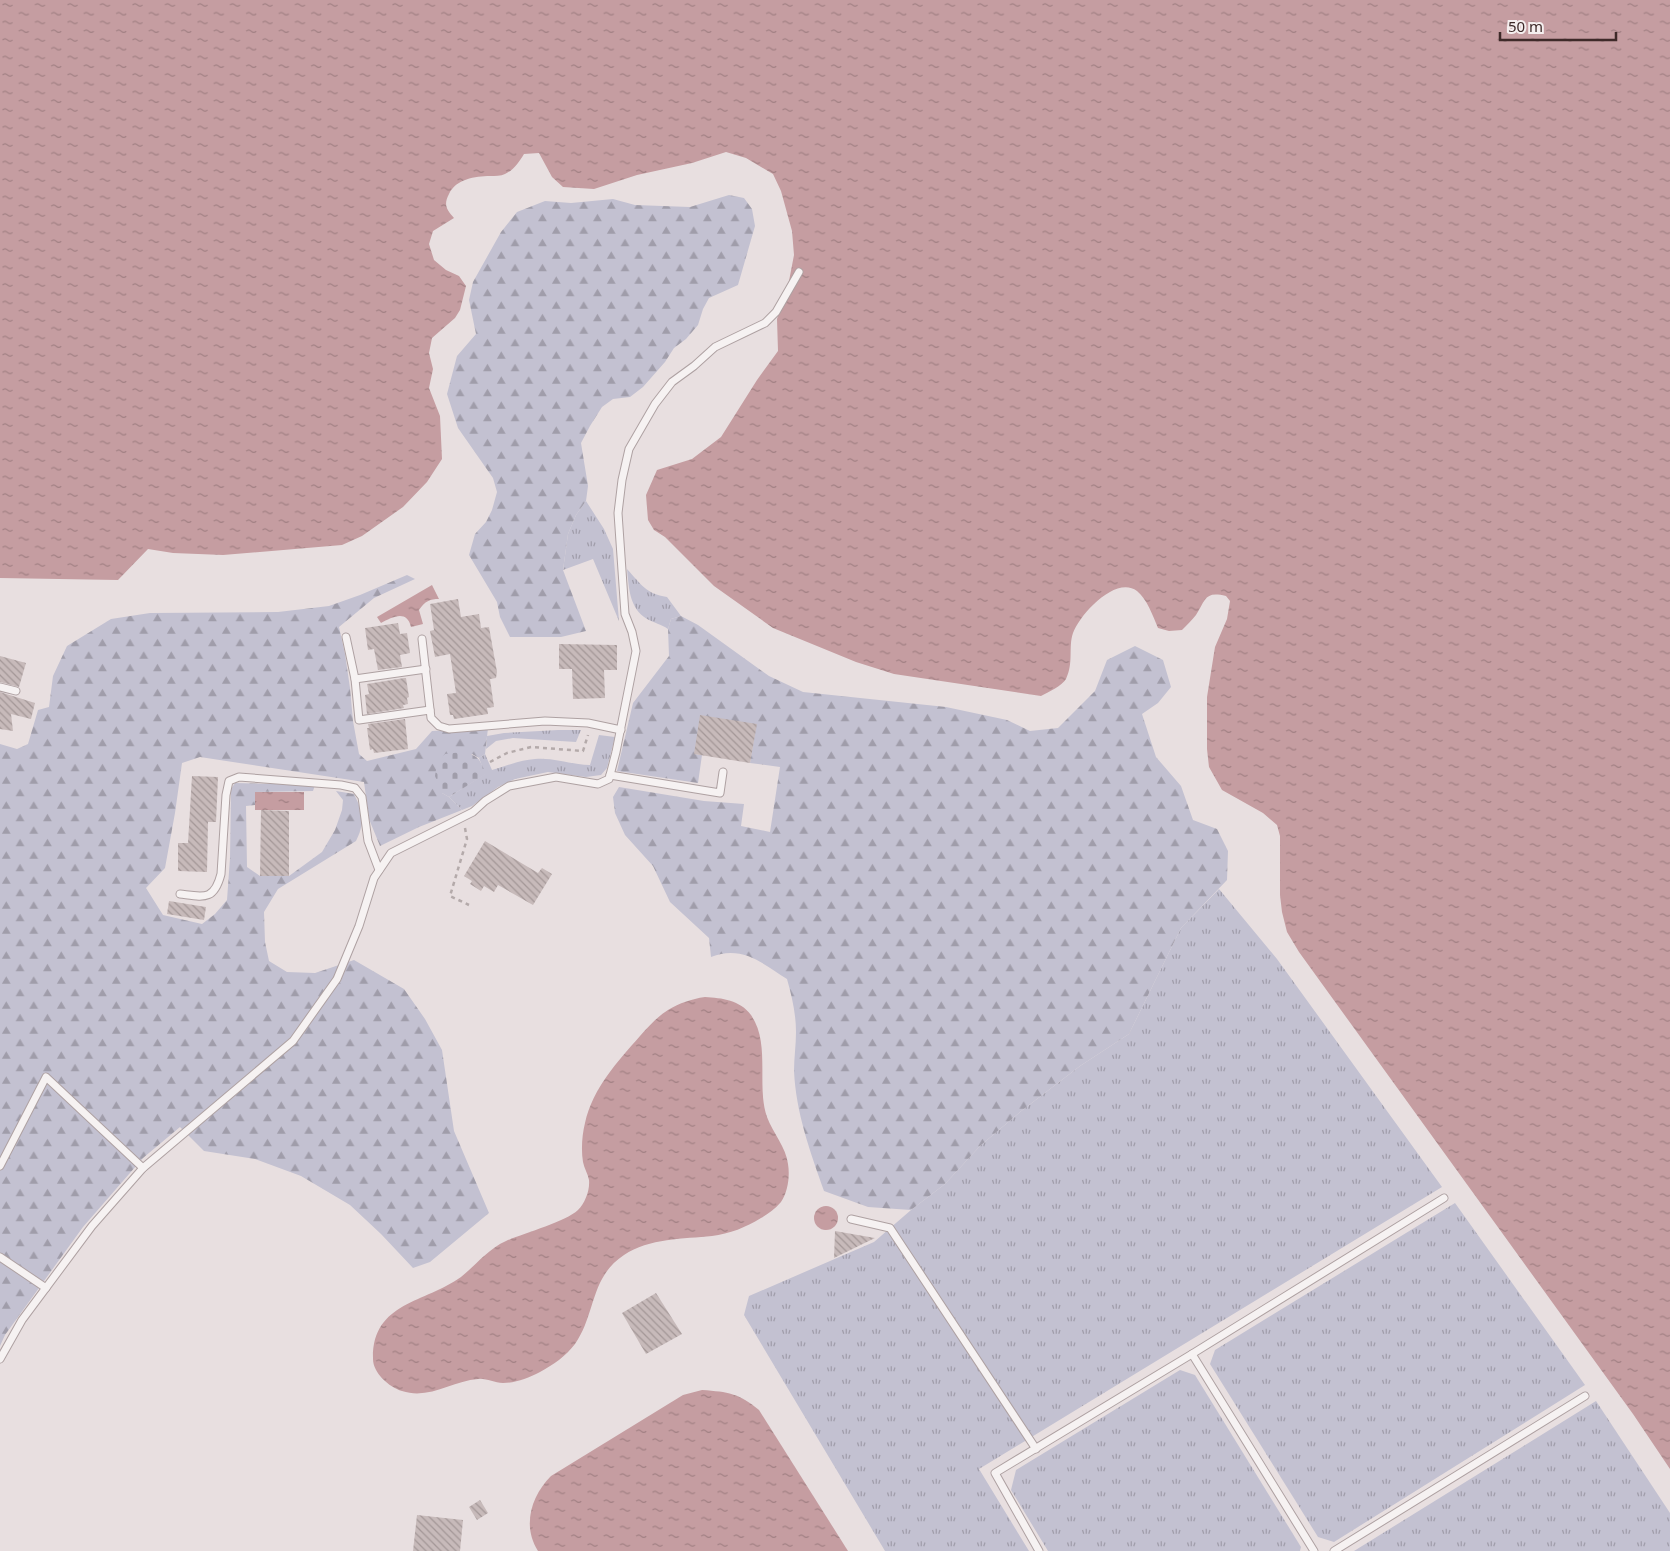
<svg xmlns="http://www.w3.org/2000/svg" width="1670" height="1551" viewBox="0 0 1670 1551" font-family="'Noto Sans',sans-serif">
  <defs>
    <pattern id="grass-tufts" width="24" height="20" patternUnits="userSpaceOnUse" patternTransform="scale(1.25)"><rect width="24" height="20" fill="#c3c1d1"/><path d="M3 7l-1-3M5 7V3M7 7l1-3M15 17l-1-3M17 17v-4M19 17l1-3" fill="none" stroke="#a09daa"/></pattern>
    <pattern id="forest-firs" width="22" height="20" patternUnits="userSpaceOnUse" patternTransform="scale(1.25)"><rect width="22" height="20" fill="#c3c1d1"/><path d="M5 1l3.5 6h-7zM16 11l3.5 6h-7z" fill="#a09daa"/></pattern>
    <pattern id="cemetery-stones" width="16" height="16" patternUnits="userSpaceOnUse" patternTransform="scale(1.25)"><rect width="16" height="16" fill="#c3c1d1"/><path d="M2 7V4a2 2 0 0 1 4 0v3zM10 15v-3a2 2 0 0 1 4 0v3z" fill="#a09daa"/></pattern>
    <pattern id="water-ripples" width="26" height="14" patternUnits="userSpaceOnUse" patternTransform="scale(1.25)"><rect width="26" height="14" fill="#c59da1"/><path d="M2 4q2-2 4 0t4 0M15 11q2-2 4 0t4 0" fill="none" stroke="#a18083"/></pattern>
    <pattern id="building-back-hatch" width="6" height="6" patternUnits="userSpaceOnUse" patternTransform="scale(1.25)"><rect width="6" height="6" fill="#c7baba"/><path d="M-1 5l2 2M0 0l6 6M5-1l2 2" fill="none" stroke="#a39797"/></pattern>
  </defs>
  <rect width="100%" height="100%" fill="#e8dfe0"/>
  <g fill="url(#grass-tufts)">
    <polygon points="586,501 604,529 613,549 619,621 593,559 563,570 568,534 576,515"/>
    <path d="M627,569C641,584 646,594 667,597L681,616L671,619L668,629C661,624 654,623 647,619C629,608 629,588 627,569Z"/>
    <polygon points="558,730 581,730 576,742 513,738 496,741 486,749 487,736 504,733"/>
    <path d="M599,735L615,737L607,768L601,775L586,777L548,772L515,779L498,787L472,806L462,810L449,797L485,774L479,758L485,754L492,770C506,766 520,760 535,759C553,757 572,765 590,765Z"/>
    <polygon points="1219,889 1277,959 1442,1187 979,1469 1029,1551 885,1551 744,1315 749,1296 874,1242 911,1210 945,1184 980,1146 1020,1112 1080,1066 1129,1034 1181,928"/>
    <polygon points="1455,1203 1585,1385 1334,1542 1318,1537 1210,1364 1215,1350"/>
    <polygon points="1180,1370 1195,1375 1301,1547 1300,1551 1048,1551 1011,1490 1016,1470"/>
    <polygon points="1596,1401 1670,1513 1670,1551 1354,1551"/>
  </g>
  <g fill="url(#forest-firs)">
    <polygon points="729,195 744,198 752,209 755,226 738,285 709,298 703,309 698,325 686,339 674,348 665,362 643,387 630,397 613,399 602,407 590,426 581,443 588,486 586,501 576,515 568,534 563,570 586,631 561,637 510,637 500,617 497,602 469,555 475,534 486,522 492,510 497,492 493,478 458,428 447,394 457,356 476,334 469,300 473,282 501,232 517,212 545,201 571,203 613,199 635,205 690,207"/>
    <path d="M407,575L415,579L374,598L339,627L345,654L350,688L353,721L359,754L367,761L416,749L432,731L488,728L485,754L479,758L472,754L442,793L449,797L462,810L419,827L380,846L369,819L364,782L200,757L182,763L175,813L165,868L146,888L163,915L202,924L215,914L227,900L230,858L231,789L235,783L315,785L313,791L256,792L255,805L246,806L247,867L260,876H289L322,852L335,830L342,810L343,800L336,791L354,794C363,812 365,823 356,841L278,889L264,912L265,942L269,961L287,972L315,973L354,960L404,989L425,1019L442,1050L454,1131L489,1213L430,1262L413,1268L381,1234L350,1205L301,1176L255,1159L204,1151L180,1127L143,1158L83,1227L5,1335L0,1346V744L17,749L28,744L38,710L49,707L53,676L67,646L111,619L150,613L278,612L329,606L360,595Z"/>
    <path d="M681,616L698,625L769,676L803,692L946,707L1007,720L1030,731L1058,728L1095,691L1107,660L1135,646L1163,660L1171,687L1158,703L1142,714L1156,757L1181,786L1193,820L1217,829L1228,851L1227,880L1181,928L1129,1034L1080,1066L1020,1112L980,1146L945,1184L911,1210L868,1207L824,1191C810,1151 796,1113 794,1071C794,1058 796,1045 796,1032C796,1014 792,997 787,979C762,963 742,945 711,957L709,938L670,902L653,866L625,835L615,813L613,797L619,787L704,801L744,804L741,826L770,832L780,767L750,763L756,725L694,754L702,755L698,783L617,771L633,703L669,656L668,629L671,619Z"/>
  </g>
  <path fill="url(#cemetery-stones)" d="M460,752C479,756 478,756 486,774L449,797L442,793L435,776L437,763L445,754Z"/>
  <g fill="url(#water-ripples)">
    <path d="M0,0H1670V1469L1633,1414L1299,952L1287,932L1282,912L1280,895V836L1277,825L1263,813L1222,790L1209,767L1207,749V697L1215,647L1227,619L1230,601L1226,596C1205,591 1206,599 1196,615C1192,620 1187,625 1182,630L1169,631L1158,628C1153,616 1147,599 1137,591C1116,575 1080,614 1073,633C1068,648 1074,662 1066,679C1062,686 1048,692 1041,696L894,674L856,662L773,628L714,586L665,537L654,530L648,520L646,495L657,470L692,459L721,437L757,380L778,351L777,319L789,281L794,255L792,231L781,191L773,174L746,158L726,152L692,163L637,175L594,189L563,187L552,177L539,153L524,154C519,162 514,170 505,174C501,176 495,176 490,176C475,176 456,179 449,194C443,205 447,210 454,218L433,231L429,244L434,260L446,270L459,276L466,286L460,310L455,318L432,338L429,353L433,369L429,388L440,416L442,459L427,482L403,507L362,536L342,545L223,555L173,553L148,549L118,580L0,578Z"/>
    <path d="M432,585L439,599C430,599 425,601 419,610L423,624L411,627C407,609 392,617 381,623L377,617Z"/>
    <rect x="255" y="792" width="49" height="18"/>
    <path d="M705,997C722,998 740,1000 751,1015C771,1044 756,1085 767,1117C773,1133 786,1147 788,1164C790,1176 788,1192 781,1202C775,1209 768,1214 761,1218C747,1227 729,1234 712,1236C684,1239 649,1238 624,1255C590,1277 596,1314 575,1344C566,1356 553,1365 540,1372C528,1378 516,1383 503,1383C494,1383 486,1378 478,1379C452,1381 429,1400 402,1391C389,1387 373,1373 373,1359C372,1302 425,1303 461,1277C476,1265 488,1249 506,1241C524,1233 565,1222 578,1210C585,1203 590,1190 589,1180C588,1174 584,1168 583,1162C581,1150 582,1135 585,1123C593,1088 617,1062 640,1036C649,1026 657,1017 668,1010C680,1003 691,999 705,997Z"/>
    <circle cx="826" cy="1218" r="12"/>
    <path d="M702,1390C729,1392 738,1393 759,1410L848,1551H538C522,1526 531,1496 551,1476L683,1395Z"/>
  </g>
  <g fill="url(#building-back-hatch)">
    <polygon points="458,599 461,617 479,614 481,628 489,627 497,672 496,678 490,679 494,707 487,708 488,714 454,719 453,715 450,715 447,694 456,693 450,654 435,657 430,631 434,630 430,604"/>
    <polygon points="398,623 400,634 407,633 410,653 400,655 402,667 378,670 374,649 368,650 365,628"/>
    <polygon points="559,644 617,645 617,670 604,670 605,698 573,699 572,669 559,669"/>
    <polygon points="0,656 26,663 19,687 0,682"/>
    <polygon points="404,678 406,678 409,697 407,698 408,704 403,705 404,708 367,714 365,695 369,694 367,684"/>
    <polygon points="0,692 35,703 31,719 11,714 13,731 0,729"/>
    <polygon points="700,715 757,724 750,763 694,754"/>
    <polygon points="405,719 408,749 374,753 373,749 370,750 367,728 369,728 368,724"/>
    <polygon points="192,776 218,777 216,822 208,822 207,872 178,871 178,843 188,843"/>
    <polygon points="261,810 289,811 289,876 260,876"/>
    <polygon points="485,841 538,873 542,868 552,874 533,905 498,885 494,892 484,886 481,891 470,884 472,881 464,876"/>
    <polygon points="169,901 206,907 204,920 167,914"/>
    <polygon points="835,1231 875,1238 834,1258"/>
    <polygon points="656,1293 682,1334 646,1354 622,1313"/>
    <polygon points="480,1500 488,1513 477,1520 469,1507"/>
    <polygon points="417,1515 463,1520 460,1551 413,1551"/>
  </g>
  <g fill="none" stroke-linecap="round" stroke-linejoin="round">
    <g stroke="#aea1a2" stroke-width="9">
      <g id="service">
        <polyline points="346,637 355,679 359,720 430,710"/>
        <polyline points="422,639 431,718 439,726 449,729 545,721 588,723 621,730"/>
        <polyline points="355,679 426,669"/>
        <polyline points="0,687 16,691"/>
        <polyline points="610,775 720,793 723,772"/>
        <path d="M180,894C204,897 214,901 221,874L226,795L229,781L239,777L341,785L355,788L362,797L368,841L379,870"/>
        <polyline points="0,1166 46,1077 143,1168"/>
        <polyline points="851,1219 890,1228 1036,1449"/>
        <polyline points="0,1257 46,1288"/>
        <polyline points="1192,1354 1314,1551"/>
        <polyline points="0,1359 22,1320 92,1226 143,1168 293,1041 337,979 359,926 374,878 391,853 473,812 485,801 509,786 556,777 598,784 609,779 616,752 636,651 632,632 625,614 618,513 622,480 629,449 655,404 672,382 694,366 715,347 765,323 776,312 799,272"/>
        <polyline points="1039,1551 995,1473 1192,1354 1444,1198"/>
        <polyline points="1334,1551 1585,1396"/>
      </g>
    </g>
    <g stroke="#b4aaaa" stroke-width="2.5" stroke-dasharray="4 4" stroke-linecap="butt">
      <polyline points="490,762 507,753 531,747 583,751 588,735"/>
      <polyline points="465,828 467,839 450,896 469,905"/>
    </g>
    <use href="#service" stroke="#f6f2f2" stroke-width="7"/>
  </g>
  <path d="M1500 32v8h116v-8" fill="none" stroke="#3e2a29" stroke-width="2.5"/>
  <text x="1508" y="32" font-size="15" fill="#3e2a29" stroke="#f5efef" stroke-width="4" paint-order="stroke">50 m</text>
</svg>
